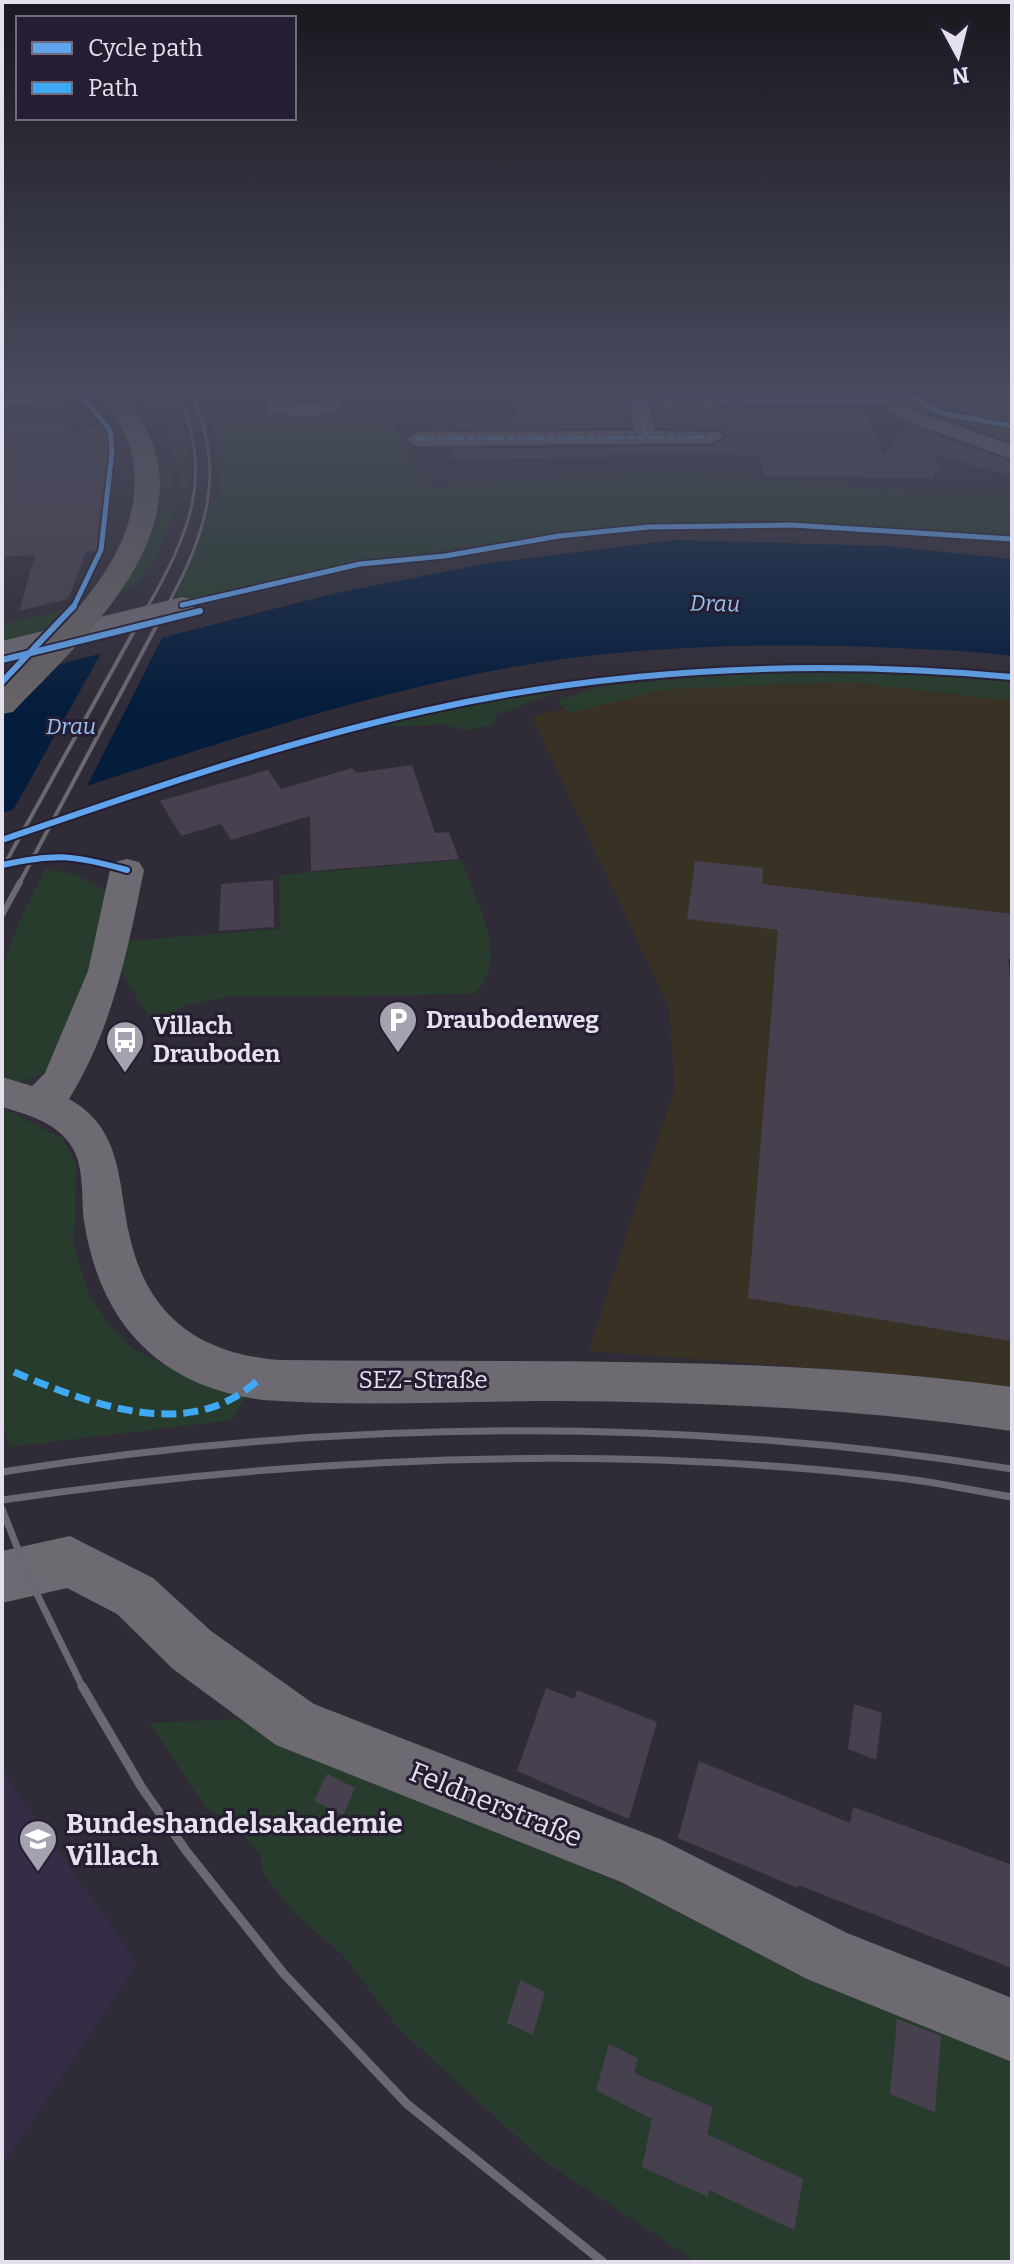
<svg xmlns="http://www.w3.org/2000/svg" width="1014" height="2264" viewBox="0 0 1014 2264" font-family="Bitter,serif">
  <rect width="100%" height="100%" fill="#302c37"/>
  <polygon fill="#393124" points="807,677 1012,689 1012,1388 906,1375 589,1351 675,1087 669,1007 532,717 652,684"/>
  <polygon fill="#352c45" points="2,1756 10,1782 137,1964 2,2167"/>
  <g fill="#283c2d">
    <path d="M135,392H167C189,430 193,464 182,507L171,440L164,423L169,421L161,410L156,411Z"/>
    <polygon points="207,412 392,420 428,488 672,471 896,491 1012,492 1012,536 760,520 626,525 352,563 177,602 181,574 218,493 218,450"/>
    <path d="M163,456L167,458C170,477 174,497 171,516C167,539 144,589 119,592C150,542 168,517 163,456Z"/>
    <polygon points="64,610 38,636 2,643 2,624"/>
    <polygon points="851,670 1012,681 1012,701 849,682 667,689 570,713 556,701 603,686 735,674"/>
    <polygon points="553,690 560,691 498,714 494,718 495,724 462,731 448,725 375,727 453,708"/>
    <path d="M461,860C474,897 513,963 473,994L229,997L190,1004L153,1022L118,968L124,941L280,929L279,875Z"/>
    <polygon points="46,868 78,876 106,889 104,933 58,1057 45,1072 14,1085 2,1100 2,967 22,915"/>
    <polygon points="2,1107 63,1139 76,1164 74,1248 88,1292 109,1326 133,1349 170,1368 247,1394 232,1420 10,1447 2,1421"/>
    <polygon points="236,1719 1012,2050 1012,2262 697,2262 541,2159 398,2028 343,1955 295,1914 264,1875 260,1854 229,1819 206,1808 150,1723"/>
  </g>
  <path fill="#041d3c" d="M674,540L885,546L1012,559V656C966,650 920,649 874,647C752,643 627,646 507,668C335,700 168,761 2,813V679L336,593L490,563Z"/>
  <polygon fill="#302c37" points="165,632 84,792 11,814 104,648"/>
  <g fill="#47404e">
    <polygon points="597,392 642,392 627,401 630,428 453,429 453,418 518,418 516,405 600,403"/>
    <polygon points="929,392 1012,392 1012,442 920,409 918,408"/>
    <polygon points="866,408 884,455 906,424 1012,462 1012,477 933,454 941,472 934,471 934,478 765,477 759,455 610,454 611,457 452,459 452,449 712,446 726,438 720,429 657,428 654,412"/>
    <polygon points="72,419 70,432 101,427 110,439 96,551 86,552 68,599 19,611 35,555 2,557 2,423"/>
    <polygon points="412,765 435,833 449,832 459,859 311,871 310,816 231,840 221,824 181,836 160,801 268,770 281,789 352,768 356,773"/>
    <polygon points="695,861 763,868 762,884 1012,914 1012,959 1008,959 1012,996 1012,1341 748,1298 778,930 687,919"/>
    <polygon points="273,880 274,927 219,931 221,884"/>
    <polygon points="546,1688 574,1699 577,1690 657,1722 629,1819 517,1771"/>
    <polygon points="854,1704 882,1713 876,1760 848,1749"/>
    <polygon points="699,1761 850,1823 853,1807 1012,1865 1012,1968 798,1885 798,1888 678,1838"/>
    <polygon points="327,1774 355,1788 343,1815 314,1801"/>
    <polygon points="520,1980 545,1992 533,2035 507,2023"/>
    <polygon points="897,2019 941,2036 935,2112 890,2094"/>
    <polygon points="609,2044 638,2058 634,2073 713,2107 707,2134 803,2179 794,2230 709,2190 708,2197 642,2167 652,2119 596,2090"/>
  </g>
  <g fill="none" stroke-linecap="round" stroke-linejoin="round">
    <g fill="#6d6a72" fill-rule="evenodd">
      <polygon points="2,392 120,392 110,398 2,404"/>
      <polygon points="273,392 293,392 290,404 323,402 326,392 346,392 339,410 319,416 271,414 268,410"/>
      <polygon points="895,392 918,412 1012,445 1012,459 904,420 886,405 650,407 655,431 720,432 723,437 712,443 417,446 406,439 417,432 634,431 629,403 632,399 650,395"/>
      <polygon points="182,597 191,599 195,605 191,611 2,657 2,641"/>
      <path d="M127,859L139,862L144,870C128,949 112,1030 69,1099C122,1128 118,1181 129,1233C146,1315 198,1354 280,1360C525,1363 768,1354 1012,1387V1431C862,1409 711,1402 559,1401C461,1401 359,1407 262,1400C159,1386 100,1324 84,1221C81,1198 85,1164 70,1144C55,1122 26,1114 2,1107V1077L32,1086L45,1073L88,971L110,870L115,862Z"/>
      <polygon points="70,1536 153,1578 211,1631 314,1704 660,1839 847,1933 1012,1998 1012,2062 807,1979 621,1882 276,1745 173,1669 117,1614 67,1588 2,1603 2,1551"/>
    </g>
    <path fill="#676366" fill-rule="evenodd" d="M99,392H121C133,409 149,429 155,450C184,551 76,646 13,712L2,714V687C63,625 154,548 131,451C126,430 111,410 99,392Z"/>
    <g stroke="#6c6872" stroke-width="3">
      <path d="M147,608C188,536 217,472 176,392"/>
      <path d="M166,608C205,536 229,471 190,392"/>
    </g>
    <g stroke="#6c6872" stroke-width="4">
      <polyline points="2,869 148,606"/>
      <polyline points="19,884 167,606"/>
    </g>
    <polyline stroke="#6c6872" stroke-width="6" points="2,915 20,882"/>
    <g stroke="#6c6872" stroke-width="7">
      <path d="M2,1472C335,1419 679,1416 1012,1469"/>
      <path d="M2,1500C299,1457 600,1443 899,1478C937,1482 974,1491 1012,1497"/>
      <polyline points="2,1509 31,1582 83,1688"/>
    </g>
    <polyline stroke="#6c6872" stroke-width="9" points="82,1686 142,1788 187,1852 284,1974 407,2104 603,2262"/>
    <g stroke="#3fa9f5" stroke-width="3" stroke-dasharray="7 3" stroke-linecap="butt">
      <polyline points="646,437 639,403 650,401 889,399"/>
      <polyline points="417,439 712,437"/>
    </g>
    <path stroke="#3fa9f5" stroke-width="7" stroke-dasharray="15 7" stroke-linecap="butt" d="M14,1372C78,1399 168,1436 235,1397C244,1392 252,1385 260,1379"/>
    <g stroke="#251d32" stroke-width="8">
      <g id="cycleway-far1">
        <polyline points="905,392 941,413 1012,426"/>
        <polyline points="182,605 360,564 445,556 559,536 649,527 792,525 1012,539"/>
        <polyline points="73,608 101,550 112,451 110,430 79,392"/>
      </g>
    </g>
    <g stroke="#251d32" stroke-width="10">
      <g id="cycleway">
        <polyline points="2,660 200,611"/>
        <polyline points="2,682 74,606"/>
        <path d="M2,840C141,792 280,743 424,711C618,667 814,659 1012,677"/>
        <path d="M2,865C57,853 73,855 127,870"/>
      </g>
    </g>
    <use href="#cycleway-far1" stroke="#60a3ed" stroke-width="5"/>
    <use href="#cycleway" stroke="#60a3ed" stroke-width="6"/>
  </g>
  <linearGradient id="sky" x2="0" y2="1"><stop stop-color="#1a181e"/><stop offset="0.55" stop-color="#484b5e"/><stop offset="1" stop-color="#484b5e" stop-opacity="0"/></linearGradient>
  <rect width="1014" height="709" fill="url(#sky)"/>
  <defs>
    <g id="parking-pin" transform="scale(2)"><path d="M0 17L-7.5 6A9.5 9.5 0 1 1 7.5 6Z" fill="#a5a1ae" stroke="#251d32"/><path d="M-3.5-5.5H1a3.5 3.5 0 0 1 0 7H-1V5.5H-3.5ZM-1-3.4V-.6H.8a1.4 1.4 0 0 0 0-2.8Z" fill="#fff"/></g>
    <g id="bus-pin" transform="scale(2)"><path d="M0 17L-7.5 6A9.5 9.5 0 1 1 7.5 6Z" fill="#a5a1ae" stroke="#251d32"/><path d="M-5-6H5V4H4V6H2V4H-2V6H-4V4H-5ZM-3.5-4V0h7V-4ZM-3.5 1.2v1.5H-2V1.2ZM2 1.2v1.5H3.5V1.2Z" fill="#fff"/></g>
    <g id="school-pin" transform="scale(2)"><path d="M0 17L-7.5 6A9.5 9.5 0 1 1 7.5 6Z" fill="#a5a1ae" stroke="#251d32"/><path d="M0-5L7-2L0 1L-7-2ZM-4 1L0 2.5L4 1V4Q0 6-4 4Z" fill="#fff"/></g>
  </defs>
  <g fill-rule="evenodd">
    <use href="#parking-pin" x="398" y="1020"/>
    <use href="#bus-pin" x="125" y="1040"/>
    <use href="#school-pin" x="38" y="1839"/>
  </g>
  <g text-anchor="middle" stroke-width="6" stroke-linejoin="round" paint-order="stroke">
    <g font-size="22" font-style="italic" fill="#99c3f3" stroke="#251d32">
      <text transform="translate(715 603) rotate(1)" y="8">Drau</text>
      <text x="71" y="734">Drau</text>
    </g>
    <g font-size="24" font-weight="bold" fill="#e4e0ee" stroke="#251d32" text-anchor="start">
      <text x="426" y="1028">Draubodenweg</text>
      <text x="153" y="1034">Villach<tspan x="153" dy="28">Drauboden</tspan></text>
    </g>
    <g font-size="24" fill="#e4e0ee" stroke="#251d32">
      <text x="423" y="1388">SEZ-Straße</text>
    </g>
    <g font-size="28" fill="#e4e0ee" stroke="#251d32">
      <text transform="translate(496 1804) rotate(22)" y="10">Feldnerstraße</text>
    </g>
    <g font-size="28" font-weight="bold" fill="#e4e0ee" stroke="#251d32" text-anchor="start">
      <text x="66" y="1833">Bundeshandelsakademie<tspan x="66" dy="32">Villach</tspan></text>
    </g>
  </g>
  <rect width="1014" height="2264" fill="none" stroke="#e4e0ee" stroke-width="8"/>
  <rect x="16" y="16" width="280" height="104" fill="#251d32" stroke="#716b7d" stroke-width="2"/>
  <rect x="32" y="42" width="40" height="12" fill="#60a3ed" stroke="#716b7d" stroke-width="2"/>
  <text x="88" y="56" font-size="24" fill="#e4e0ee">Cycle path</text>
  <rect x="32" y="82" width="40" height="12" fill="#3fa9f5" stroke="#716b7d" stroke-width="2"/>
  <text x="88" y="96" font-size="24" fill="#e4e0ee">Path</text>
  <g transform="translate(958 56) rotate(173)" stroke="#251d32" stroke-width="6" paint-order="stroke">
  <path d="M0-6L14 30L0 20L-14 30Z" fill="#e4e0ee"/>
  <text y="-12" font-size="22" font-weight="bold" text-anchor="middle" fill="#e4e0ee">N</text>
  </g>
</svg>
